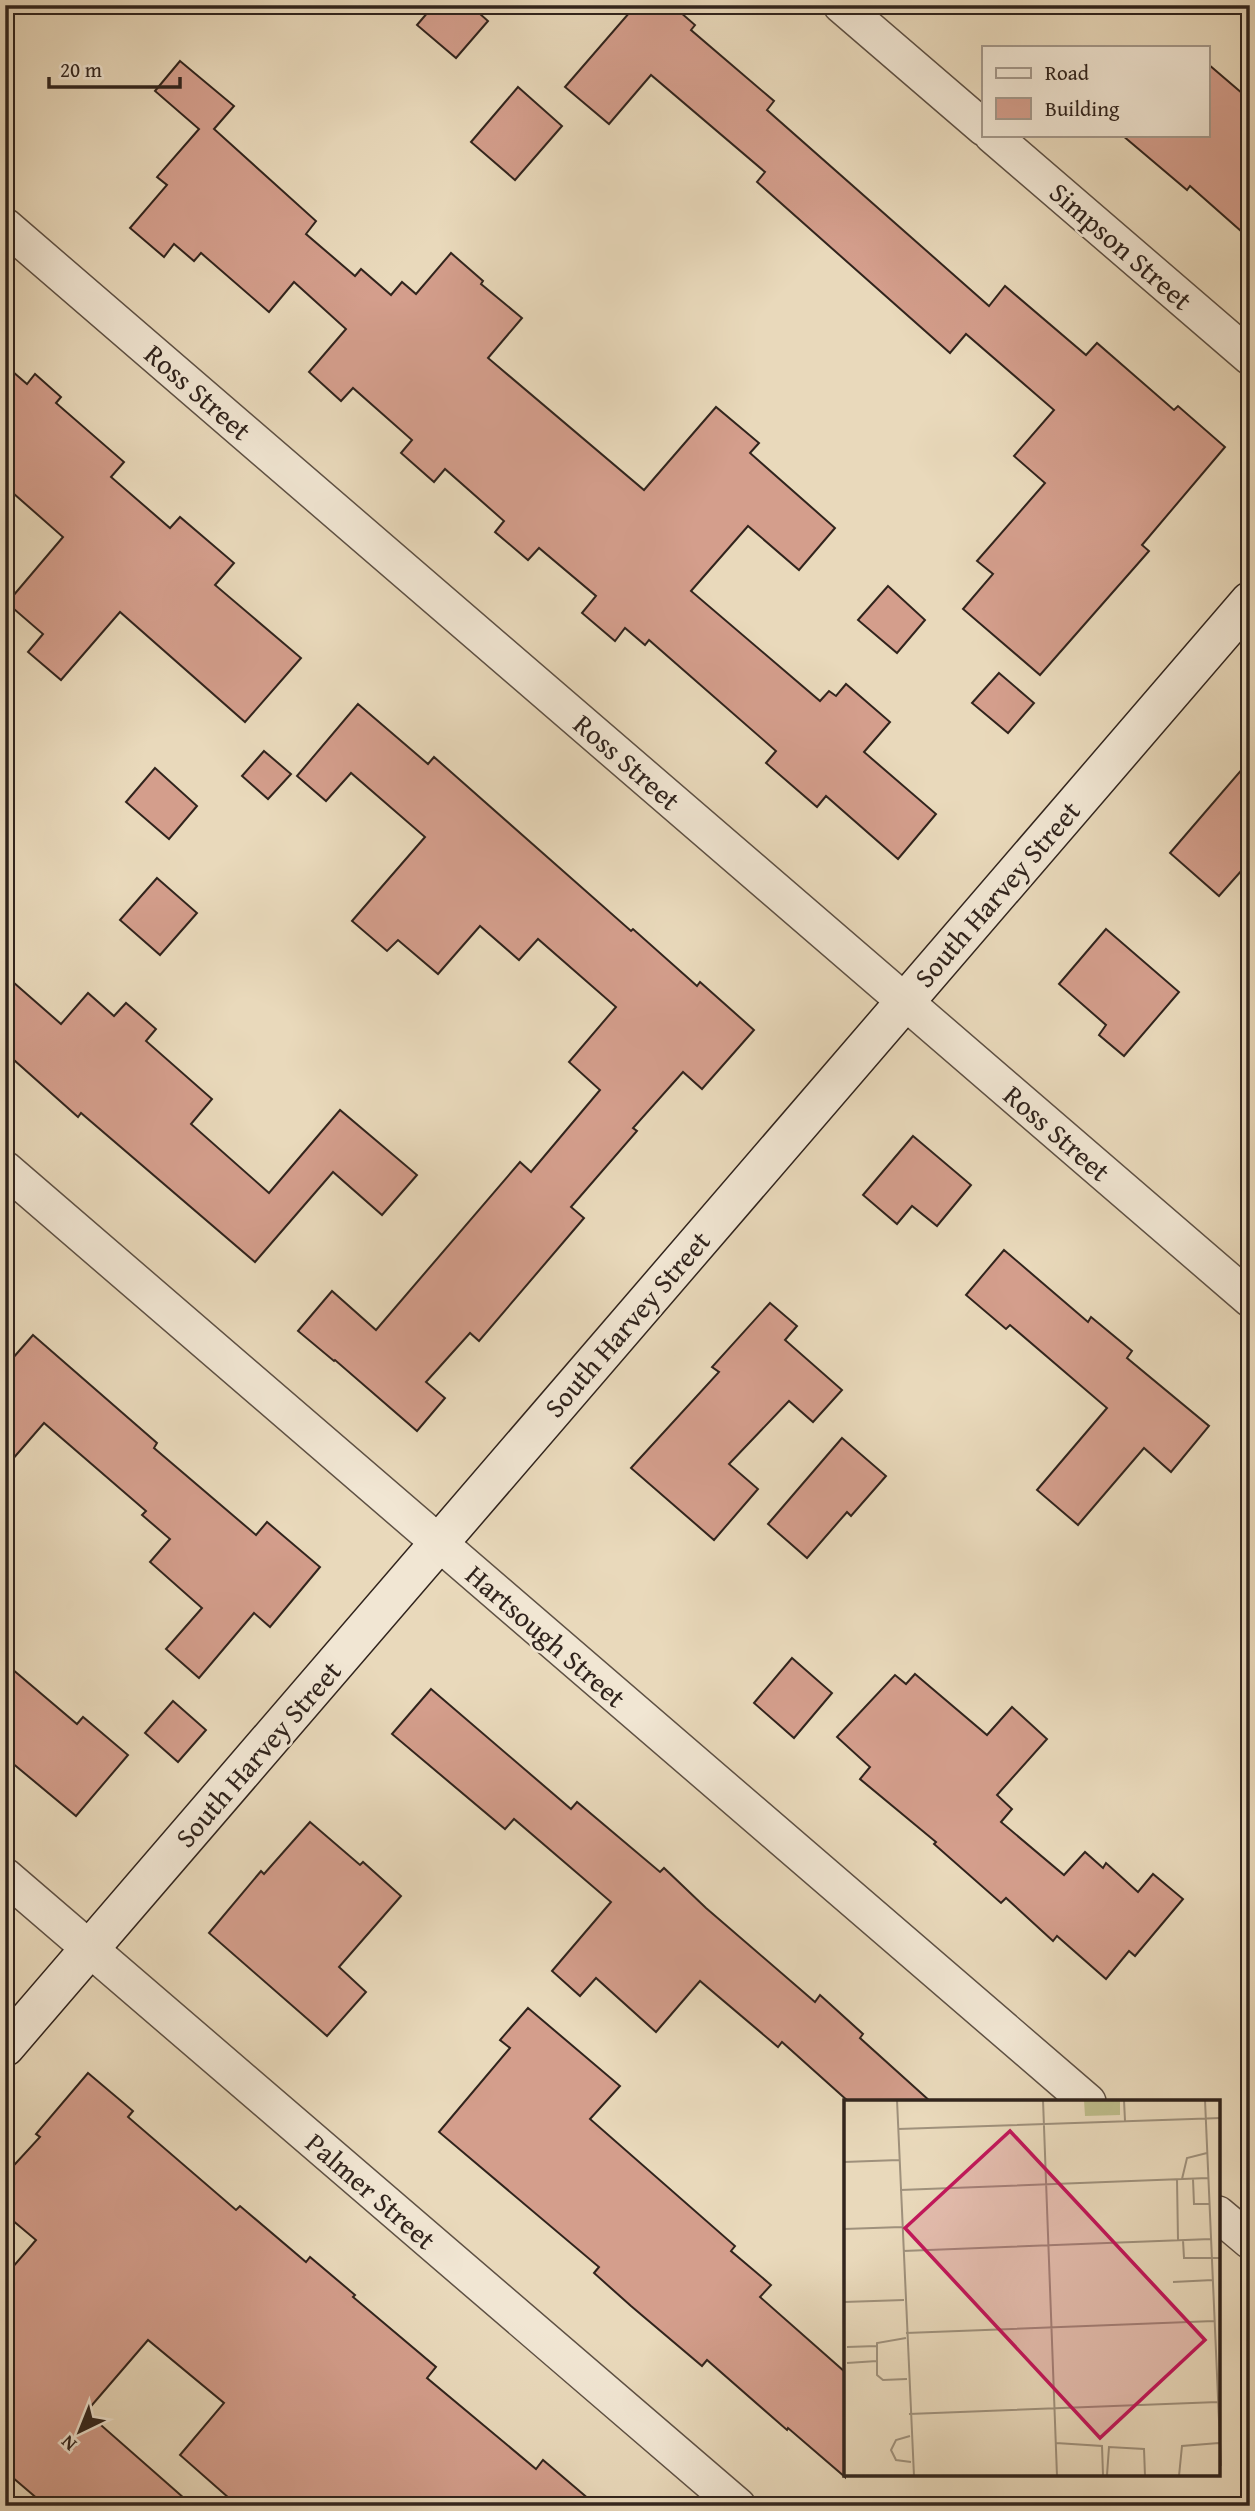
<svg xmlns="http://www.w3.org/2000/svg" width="1255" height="2511" viewBox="0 0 1255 2511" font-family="'Gentium Book Plus',serif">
  <rect width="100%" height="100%" fill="#e9d9bb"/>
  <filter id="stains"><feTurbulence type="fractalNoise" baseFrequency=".00286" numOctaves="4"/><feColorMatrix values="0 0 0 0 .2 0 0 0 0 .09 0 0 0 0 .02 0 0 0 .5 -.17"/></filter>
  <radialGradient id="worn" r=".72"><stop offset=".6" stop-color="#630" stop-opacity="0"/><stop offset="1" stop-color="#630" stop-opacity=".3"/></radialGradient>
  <g fill="#d49e8c" stroke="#31241d" stroke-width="2">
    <polygon points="434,5 470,5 488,21 456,58 417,25"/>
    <polygon points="636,5 672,5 695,25 691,30 774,101 767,110 989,306 1005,286 1086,355 1097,343 1174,410 1178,406 1225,447 1142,545 1149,551 1040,675 963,609 993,574 977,561 1045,483 1014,456 1054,410 966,334 950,353 757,182 765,172 651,75 609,124 565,87"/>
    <polygon points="180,61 234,106 214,129 316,221 306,234 355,276 361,269 391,295 402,282 416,294 451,253 483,281 481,284 522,318 488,358 644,490 716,407 759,443 750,453 835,528 799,570 748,526 691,591 820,701 829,691 836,696 846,684 890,722 864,752 936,814 898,859 826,796 817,807 766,763 776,751 649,640 645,645 625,628 615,641 582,613 596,596 539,548 528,560 495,532 504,521 445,469 434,482 401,453 412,440 353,388 341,401 309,372 346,329 294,282 269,312 201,253 194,261 174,244 164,257 130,228 167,185 157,177 199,129 155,91"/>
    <polygon points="1208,64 1250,100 1250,239 1190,186 1187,190 1122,135 1208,135"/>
    <polygon points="518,87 562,126 515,180 471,142"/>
    <polygon points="5,365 27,384 35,374 61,397 56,403 124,462 111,477 170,528 180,517 234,563 215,585 301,658 245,722 120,612 61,680 28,652 43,634 7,603 63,537 5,486"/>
    <polygon points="888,586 925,620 897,653 858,620"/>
    <polygon points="999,673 1034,703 1008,733 972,703"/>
    <polygon points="358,704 428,764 434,757 631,931 633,929 697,986 700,982 754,1030 702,1089 683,1072 633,1128 637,1131 571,1207 584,1218 479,1341 470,1333 426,1382 445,1398 417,1431 335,1360 334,1361 298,1331 332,1291 376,1330 520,1162 531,1172 600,1090 569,1062 616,1007 538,939 519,960 480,926 438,974 398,940 387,951 352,921 425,837 351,773 326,801 297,776"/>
    <polygon points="264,751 291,774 268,799 242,776"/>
    <polygon points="1250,760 1250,861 1219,896 1170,853"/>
    <polygon points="155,768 197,806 169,839 126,802"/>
    <polygon points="157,878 197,913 160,955 120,920"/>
    <polygon points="1106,929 1179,992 1124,1056 1099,1035 1106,1025 1059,984"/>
    <polygon points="5,975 61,1024 88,993 114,1016 126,1003 156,1029 146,1041 212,1099 191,1124 269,1193 340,1110 417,1175 382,1215 333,1172 255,1262 81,1113 78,1117 5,1052"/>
    <polygon points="913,1136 971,1185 937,1226 912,1206 897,1224 863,1195"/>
    <polygon points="1004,1250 1088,1322 1091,1317 1132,1351 1127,1358 1209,1426 1171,1472 1144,1448 1078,1525 1037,1490 1107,1408 1010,1325 1006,1329 966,1295"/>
    <polygon points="770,1303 797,1326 785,1340 842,1390 813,1422 789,1401 729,1464 758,1489 714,1540 631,1468 719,1372 712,1367"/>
    <polygon points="33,1335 157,1443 154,1448 256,1535 267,1522 320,1567 270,1627 254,1613 199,1678 166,1649 202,1608 150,1562 170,1539 142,1515 146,1511 44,1423 5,1468 5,1367"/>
    <polygon points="842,1438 886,1476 851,1516 847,1512 807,1558 768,1524"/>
    <polygon points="792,1658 832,1693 794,1738 754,1703"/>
    <polygon points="5,1663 77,1724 83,1717 128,1755 76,1816 5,1757"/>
    <polygon points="915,1674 987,1735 1012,1707 1047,1739 997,1795 1012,1809 1001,1822 1064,1875 1085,1852 1103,1868 1106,1863 1138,1892 1153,1874 1183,1899 1135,1956 1129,1951 1106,1979 1057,1936 1053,1941 1006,1898 1001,1903 934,1844 936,1842 860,1779 870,1767 837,1737 895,1675 906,1684"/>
    <polygon points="431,1689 571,1809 577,1802 660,1872 664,1868 706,1908 815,2002 820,1995 863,2034 860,2038 931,2102 849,2102 782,2042 778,2047 700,1981 656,2032 596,1978 580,1996 552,1971 611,1902 514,1819 505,1829 392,1734"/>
    <polygon points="173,1701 206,1730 178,1762 145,1733"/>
    <polygon points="310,1822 360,1865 363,1862 401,1896 339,1967 366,1992 327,2036 209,1933 261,1871 264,1874"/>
    <polygon points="528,2008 620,2086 590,2119 735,2246 731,2251 771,2285 760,2297 845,2372 845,2477 788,2428 787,2430 707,2360 702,2366 631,2306 594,2273 599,2267 439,2132 510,2048 500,2040"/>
    <polygon points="88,2073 133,2111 128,2117 236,2210 240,2206 306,2262 310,2257 355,2295 353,2297 436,2367 427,2378 536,2469 543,2460 597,2506 238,2506 180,2455 224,2403 148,2340 86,2412 193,2506 46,2506 5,2471 5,2276 36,2240 5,2214 5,2175 40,2137 36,2134"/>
  </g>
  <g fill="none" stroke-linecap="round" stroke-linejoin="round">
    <g stroke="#5f5144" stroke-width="38">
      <g id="street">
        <polyline points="841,5 984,128"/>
        <polyline points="992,135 1250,357"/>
        <polyline points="5,226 1250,1299"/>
        <polyline points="5,1169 1088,2102"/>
        <polyline points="5,1876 738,2506"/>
        <polyline points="1218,2214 1250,2241"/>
      </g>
    </g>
    <g stroke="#31241d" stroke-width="41">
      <polyline id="secondary" points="5,2047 1250,601"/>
    </g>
    <use href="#street" stroke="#f1e6d3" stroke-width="35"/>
    <use href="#secondary" stroke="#f1e6d3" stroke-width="38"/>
  </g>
  <g text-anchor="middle" stroke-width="5" stroke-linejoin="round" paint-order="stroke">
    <g font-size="28" fill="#31241d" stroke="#f1e6d3">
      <text transform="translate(1121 246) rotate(41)" y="10">Simpson Street</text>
      <text transform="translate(198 392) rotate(41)" y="10">Ross Street</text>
      <text transform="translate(627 762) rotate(41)" y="10">Ross Street</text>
      <text transform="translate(997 894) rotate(-49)" y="10">South Harvey Street</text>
      <text transform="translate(1057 1133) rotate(41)" y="10">Ross Street</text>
      <text transform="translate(627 1324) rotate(-49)" y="10">South Harvey Street</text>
      <text transform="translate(546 1636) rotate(41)" y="10">Hartsough Street</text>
      <text transform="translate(258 1754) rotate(-49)" y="10">South Harvey Street</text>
      <text transform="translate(371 2191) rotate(41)" y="10">Palmer Street</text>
    </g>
  </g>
  <g transform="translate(844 2100)">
    <rect width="376" height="376" fill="#e9d9bb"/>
    <path d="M240,0H276V15L241,16Z" fill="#bebd8b"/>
    <path fill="none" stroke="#9f917c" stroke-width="2" d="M53,0L70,376M199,0L213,376M280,0L281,21M361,0L377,366M54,29L377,18M0,62L55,60M333,79L334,140M338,79L343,58L363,53M349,79L350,104H365M56,90L364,78M0,129L58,127M339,140L340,158H377M59,151L367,139M329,182L369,180M0,202L60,200M62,233L370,221M62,238L33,243V275L39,280L63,279M3,247L33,246M3,263L33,261M65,314L374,302M66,336L52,340L47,350L52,360L67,362M212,343L258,346L259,375M263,375L265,347L300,349L301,376M185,376H277M335,376L338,346L375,343"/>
    <path fill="#c2185b" fill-opacity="0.15" stroke="#c2185b" stroke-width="3.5" d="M166,31L361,240L256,338L61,128Z"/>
    <rect width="376" height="376" fill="none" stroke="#31241d" stroke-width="3.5"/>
  </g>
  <rect width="1255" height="2511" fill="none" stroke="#e9d9bb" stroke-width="28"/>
  <rect x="7" y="7" width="1241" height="2497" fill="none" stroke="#31241d" stroke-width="3.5"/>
  <rect x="14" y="14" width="1227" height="2483" fill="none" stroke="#31241d" stroke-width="2"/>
  <rect x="982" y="46" width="228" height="91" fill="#f1e6d3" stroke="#a4988a" stroke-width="2"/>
  <rect x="996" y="68" width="35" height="10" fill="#f1e6d3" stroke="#a4988a" stroke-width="2"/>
  <text x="1045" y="80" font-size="21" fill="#31241d">Road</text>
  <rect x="996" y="98" width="35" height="21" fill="#d49e8c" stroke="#a4988a" stroke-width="2"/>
  <text x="1045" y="116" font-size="21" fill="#31241d">Building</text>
  <g transform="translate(80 2431) rotate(223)" stroke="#f1e6d3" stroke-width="5" paint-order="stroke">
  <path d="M0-5L12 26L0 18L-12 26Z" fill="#31241d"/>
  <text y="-10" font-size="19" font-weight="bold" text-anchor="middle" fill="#31241d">N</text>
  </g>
  <path d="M49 77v10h131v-10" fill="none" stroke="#31241d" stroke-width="3.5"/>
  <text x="60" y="77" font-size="21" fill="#31241d" stroke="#f1e6d3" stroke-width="5" paint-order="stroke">20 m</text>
  <rect width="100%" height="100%" filter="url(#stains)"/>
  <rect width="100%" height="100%" fill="url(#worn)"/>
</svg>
